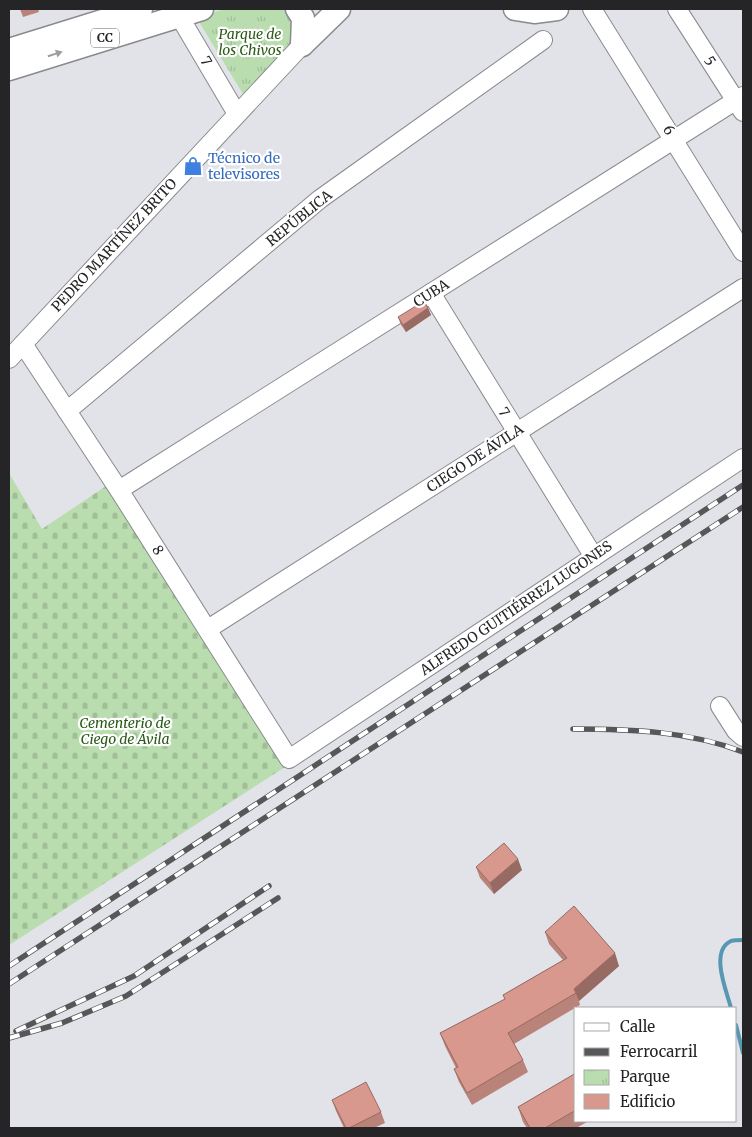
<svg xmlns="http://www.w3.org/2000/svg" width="752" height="1137" viewBox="0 0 752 1137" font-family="Merriweather,serif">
  <defs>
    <pattern id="cemetery-stones" width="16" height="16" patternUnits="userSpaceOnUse" patternTransform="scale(1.25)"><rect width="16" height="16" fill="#baddaf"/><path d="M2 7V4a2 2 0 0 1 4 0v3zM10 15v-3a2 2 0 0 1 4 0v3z" fill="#a0be97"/></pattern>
    <pattern id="park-tufts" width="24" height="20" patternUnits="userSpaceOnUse" patternTransform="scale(1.25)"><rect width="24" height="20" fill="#baddaf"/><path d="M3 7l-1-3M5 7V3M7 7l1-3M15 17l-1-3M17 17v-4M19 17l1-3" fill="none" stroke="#a0be97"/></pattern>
  </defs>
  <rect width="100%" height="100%" fill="#e2e3e9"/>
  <polygon fill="url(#cemetery-stones)" points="9,473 42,529 106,486 285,767 9,945"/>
  <polygon fill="url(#park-tufts)" points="225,9 291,9 296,32 288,48 247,92 243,94 196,17"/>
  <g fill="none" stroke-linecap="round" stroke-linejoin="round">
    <g stroke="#5698b3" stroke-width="4">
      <path d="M731,1008C727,992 709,951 731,941C735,940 739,940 743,940"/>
      <polyline points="736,1025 743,1053"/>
    </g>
    <g stroke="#898a8f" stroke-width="20">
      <g id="minor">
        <polyline points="175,9 237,114"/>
        <polyline points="592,9 743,252"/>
        <polyline points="677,9 743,112"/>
        <polyline points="431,293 594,557"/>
        <polyline points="23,344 119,490 289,759 743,458"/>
        <polyline points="9,359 302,45"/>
        <polyline points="67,411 320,199 543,40"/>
        <polyline points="119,490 743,96"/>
        <polyline points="208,629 743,288"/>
        <polyline points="720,706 736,731 743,737"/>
      </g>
    </g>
    <g stroke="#898a8f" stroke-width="25">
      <g id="major">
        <polyline points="297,9 303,18 302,45"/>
        <polyline points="515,9 534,12 557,9"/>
        <polyline points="302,45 339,9"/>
        <polyline points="9,50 141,9"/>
        <polyline points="9,69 202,9"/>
      </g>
    </g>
    <use href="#minor" stroke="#fff" stroke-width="18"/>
    <use href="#major" stroke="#fff" stroke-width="22"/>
    <g stroke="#57575a" stroke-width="5.5">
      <g id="rail">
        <path d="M573,729C630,729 689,731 743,752"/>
        <polyline points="9,966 743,485"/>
        <polyline points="9,984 743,507"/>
        <polyline points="16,1031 134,976 269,886"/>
        <polyline points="9,1038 62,1023 126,996 278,898"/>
      </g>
    </g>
    <use href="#rail" stroke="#fff" stroke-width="4" stroke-dasharray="11" stroke-linecap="butt"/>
  </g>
  <g fill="#ba837a">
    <polygon points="20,9 38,9 39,12 23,17"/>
    <polygon points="428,308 431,315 406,332 401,325 398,317"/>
    <polygon points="476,867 522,870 494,894 480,878"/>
    <polygon points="545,932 619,966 579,1001 580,1005 514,1044 523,1060 528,1072 472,1105 459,1082 454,1069 456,1068 445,1046 440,1033 505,999 503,995 563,960 549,944"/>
    <polygon points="576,1073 576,1121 589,1121 576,1128 527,1128 523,1122 518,1107"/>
    <polygon points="332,1100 381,1112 385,1123 374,1128 344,1128 336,1111"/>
  </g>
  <g fill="#976a63">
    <polygon points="428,308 431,315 406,332 403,325"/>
    <polygon points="518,859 522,870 494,894 490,883"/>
    <polygon points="615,953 619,966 579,1001 574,989"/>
  </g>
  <g fill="#d8988e" stroke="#976a63">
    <polygon points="424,301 428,308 403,325 398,317"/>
    <polygon points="504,843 518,859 490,883 476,867"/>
    <polygon points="574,906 615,953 574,989 576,993 508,1033 523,1060 467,1093 454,1069 458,1067 440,1033 505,999 503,995 567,958 545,932"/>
    <polygon points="576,1073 576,1110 545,1128 530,1128 518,1107"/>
    <polygon points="366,1082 381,1112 349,1128 346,1128 332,1100"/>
  </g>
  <defs><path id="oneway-solid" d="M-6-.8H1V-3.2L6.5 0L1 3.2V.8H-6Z" transform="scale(1.25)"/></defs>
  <use fill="#9d9d9e" href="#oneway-solid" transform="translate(55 54) rotate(-18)"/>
  <defs>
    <g id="shop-bare" transform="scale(1.5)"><path d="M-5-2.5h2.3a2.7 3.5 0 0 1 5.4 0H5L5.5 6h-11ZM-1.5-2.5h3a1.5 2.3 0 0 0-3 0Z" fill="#3f7fe0" stroke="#fff" stroke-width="2.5" paint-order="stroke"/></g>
  </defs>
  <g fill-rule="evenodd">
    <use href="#shop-bare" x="193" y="166"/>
  </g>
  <g text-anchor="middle" stroke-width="4.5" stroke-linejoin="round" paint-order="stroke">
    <rect fill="#fff" stroke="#666668" stroke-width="1" x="91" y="28.5" width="28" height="19" rx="4"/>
    <g font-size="12" font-weight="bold" fill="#252527">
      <text x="105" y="42">CC</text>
    </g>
    <g font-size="14" font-style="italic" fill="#2b5917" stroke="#fff">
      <text x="250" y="39">Parque de<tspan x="250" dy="16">los Chivos</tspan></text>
      <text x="125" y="728">Cementerio de<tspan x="125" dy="16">Ciego de Ávila</tspan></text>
    </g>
    <g font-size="14" fill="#252527" stroke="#fff">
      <text transform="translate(206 61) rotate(60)" y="5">7</text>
      <text transform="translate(710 61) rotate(57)" y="5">5</text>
      <text transform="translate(669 130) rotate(58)" y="5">6</text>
      <text transform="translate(299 218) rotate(-39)" y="5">REPÚBLICA</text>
      <text transform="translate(114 245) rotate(-47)" y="5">PEDRO MARTÍNEZ BRITO</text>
      <text transform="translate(431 293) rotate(-32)" y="5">CUBA</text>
      <text transform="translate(504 412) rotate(58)" y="5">7</text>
      <text transform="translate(475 458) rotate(-33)" y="5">CIEGO DE ÁVILA</text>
      <text transform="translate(158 550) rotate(57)" y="5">8</text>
      <text transform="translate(516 608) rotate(-34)" y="5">ALFREDO GUITIÉRREZ LUGONES</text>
    </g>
    <g font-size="14" fill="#366cbe" stroke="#fff" text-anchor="start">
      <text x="208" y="163">Técnico de<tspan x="208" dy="16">televisores</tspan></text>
    </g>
  </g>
  <rect width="752" height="1137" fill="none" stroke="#252527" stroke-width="20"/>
  <rect x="574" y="1007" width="162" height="115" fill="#ffffff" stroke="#a8a8a9"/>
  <rect x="584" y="1023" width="25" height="8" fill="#ffffff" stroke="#a8a8a9"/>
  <text x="620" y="1032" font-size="15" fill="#252527">Calle</text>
  <rect x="584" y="1048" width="25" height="8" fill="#57575a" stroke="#a8a8a9"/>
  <text x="620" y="1057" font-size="15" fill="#252527">Ferrocarril</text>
  <rect x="584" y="1070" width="25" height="15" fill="url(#park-tufts)" stroke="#a8a8a9"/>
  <text x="620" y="1082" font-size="15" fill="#252527">Parque</text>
  <rect x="584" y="1094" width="25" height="15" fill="#d8988e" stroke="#a8a8a9"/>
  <text x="620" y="1107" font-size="15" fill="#252527">Edificio</text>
</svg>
